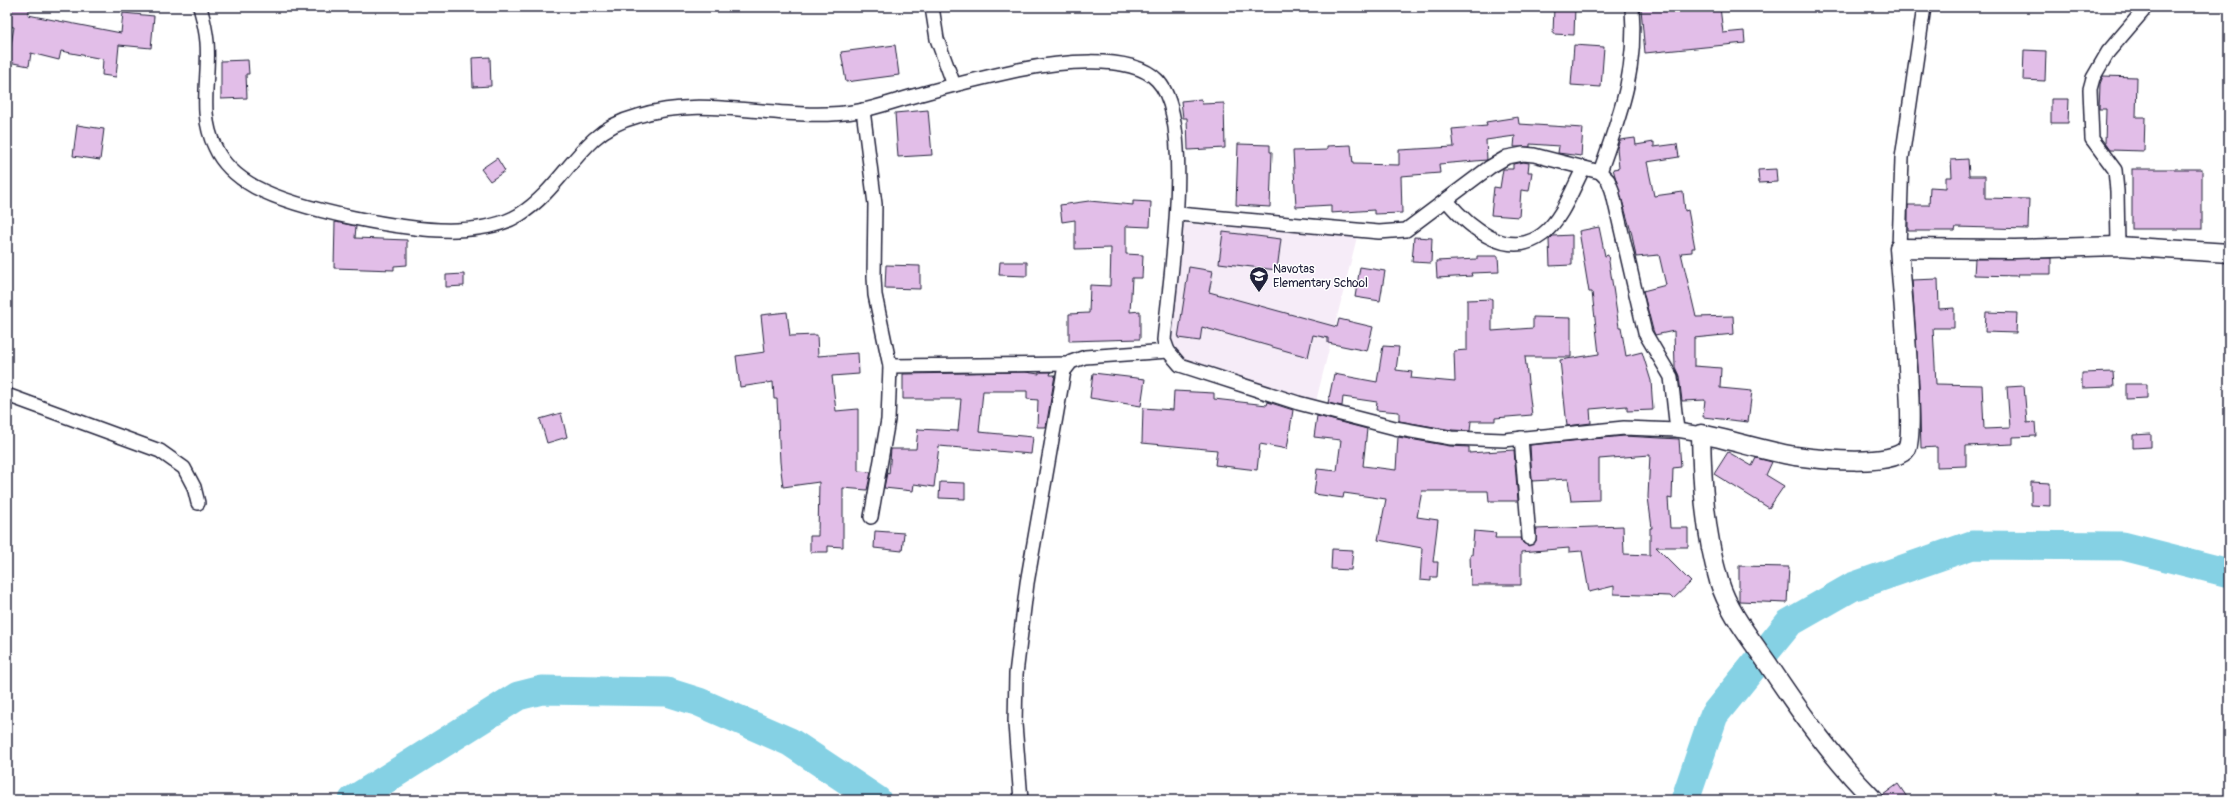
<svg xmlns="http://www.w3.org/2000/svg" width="2236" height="807" viewBox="0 0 2236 807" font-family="Pangolin,sans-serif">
  <rect width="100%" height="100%" fill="#fff"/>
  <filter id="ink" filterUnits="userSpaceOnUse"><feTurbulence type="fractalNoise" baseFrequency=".025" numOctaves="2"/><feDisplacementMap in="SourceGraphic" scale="8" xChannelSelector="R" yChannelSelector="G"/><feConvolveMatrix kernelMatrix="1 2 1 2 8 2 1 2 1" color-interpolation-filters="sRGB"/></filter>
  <g filter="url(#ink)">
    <polygon fill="#f6ecf8" points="1181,223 1357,237 1316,401 1194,367 1171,349"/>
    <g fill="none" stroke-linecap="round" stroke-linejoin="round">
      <g stroke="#85d1e4" stroke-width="29">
        <polyline points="353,800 518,696 542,690 667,692 699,702 790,742 877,800"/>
        <polyline points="1685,800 1714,715 1789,623 1852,587 1972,545 2123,546 2229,573"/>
      </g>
    </g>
    <g fill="#e2bee8" stroke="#22223b">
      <polygon points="7,7 30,7 28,15 121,33 123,13 154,16 151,48 119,45 116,77 102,75 103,59 61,51 59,60 31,53 29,66 8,62 14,27 7,26"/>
      <polygon points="1554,7 1575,7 1574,35 1553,34"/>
      <polygon points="1651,7 1720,7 1723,33 1744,31 1745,43 1645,53 1641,9"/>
      <polygon points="895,45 899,75 846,82 841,52"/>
      <polygon points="1574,45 1604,47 1601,87 1571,85"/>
      <polygon points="2024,50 2046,51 2045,81 2023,80"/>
      <polygon points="490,57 491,86 473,87 472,58"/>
      <polygon points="248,60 249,74 246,74 247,98 221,99 221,61"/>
      <polygon points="2103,76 2137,77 2136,117 2145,117 2144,151 2110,150 2105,143 2106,109 2099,109 2100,84"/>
      <polygon points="1201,99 1202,104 1224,103 1225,148 1188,150 1187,118 1183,118 1181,101"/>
      <polygon points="2051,99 2069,99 2068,123 2051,123"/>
      <polygon points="928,110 932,155 898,157 895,113"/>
      <polygon points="1518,117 1519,124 1583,128 1581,156 1558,153 1559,146 1530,144 1530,147 1514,147 1515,136 1486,140 1487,160 1439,164 1440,173 1401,176 1402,213 1374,214 1374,210 1331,213 1331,205 1296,207 1293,151 1327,150 1327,146 1351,145 1353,164 1399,165 1399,150 1454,147 1452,129 1487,126 1486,122"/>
      <polygon points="77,125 104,129 100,160 73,156"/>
      <polygon points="1635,138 1636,145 1654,142 1654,147 1677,144 1679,157 1647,162 1654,196 1683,192 1685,211 1688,210 1695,248 1692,248 1692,252 1681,253 1696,317 1733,316 1734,334 1694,338 1694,366 1721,368 1720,388 1752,391 1748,422 1703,417 1705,400 1682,401 1679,376 1675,367 1674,331 1655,335 1653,330 1643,291 1666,285 1659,255 1636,257 1632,235 1613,169 1619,168 1617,148 1620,140"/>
      <polygon points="1238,144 1270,145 1270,152 1272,152 1270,207 1236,205"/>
      <polygon points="497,158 505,171 490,181 481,169"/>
      <polygon points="1968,159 1969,176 1985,176 1985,198 2029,199 2028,229 1956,227 1955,231 1908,231 1908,205 1929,205 1930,187 1946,188 1946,177 1952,177 1951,160"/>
      <polygon points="1523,162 1529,163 1528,172 1532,172 1529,191 1521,190 1519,217 1491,215 1494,187 1500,188 1503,169 1513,169 1513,164"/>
      <polygon points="1776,169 1777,182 1759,183 1758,170"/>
      <rect x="2132" y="169" width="70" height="60"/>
      <polygon points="1089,201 1133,205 1133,201 1151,202 1150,227 1126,226 1126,254 1143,255 1142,278 1132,278 1130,312 1140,311 1140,339 1069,341 1069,314 1089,313 1090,285 1110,286 1111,248 1075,249 1075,220 1062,222 1060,205"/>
      <polygon points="335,222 356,226 355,238 407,240 407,265 394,266 394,270 334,268"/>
      <polygon points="1599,227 1605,256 1608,255 1619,327 1621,327 1626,356 1642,352 1651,381 1653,410 1627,411 1627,406 1590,409 1591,423 1567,426 1560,360 1599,354 1592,292 1589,292 1579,231"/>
      <polygon points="1223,232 1281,239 1277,270 1219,263"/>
      <polygon points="1572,235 1572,265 1550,266 1549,240 1553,236"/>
      <polygon points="1414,237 1432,238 1431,263 1412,262"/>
      <polygon points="1477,256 1498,256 1499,272 1471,273 1472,276 1437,278 1436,261 1477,259"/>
      <polygon points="2051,258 2051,274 2018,274 2018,276 1974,275 1975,259"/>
      <polygon points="1000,262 1027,262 1027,276 999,275"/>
      <polygon points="886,265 920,266 920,289 885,288"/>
      <polygon points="1189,267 1213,271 1209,292 1337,327 1339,319 1373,327 1367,351 1328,343 1328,338 1313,335 1308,357 1202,327 1200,341 1178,338"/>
      <polygon points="1360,267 1385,271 1380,301 1355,297"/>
      <polygon points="464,274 464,286 446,287 446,275"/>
      <polygon points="1938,279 1939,309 1954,308 1954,328 1933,328 1936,384 1982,385 1984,429 2010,428 2007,387 2024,386 2027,423 2035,422 2036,436 2013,437 2013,444 1966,446 1966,466 1937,467 1937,447 1921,448 1919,385 1912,280"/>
      <polygon points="1492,299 1492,331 1533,328 1533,317 1571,318 1571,357 1525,357 1532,415 1495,418 1495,421 1471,421 1470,431 1452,430 1399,421 1399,412 1376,410 1377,402 1343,397 1342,406 1328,403 1334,374 1377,382 1383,346 1399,347 1396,370 1412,372 1411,378 1455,382 1454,351 1467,350 1467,300"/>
      <polygon points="787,312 790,336 817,335 818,356 858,353 859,374 832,376 836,411 858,409 858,471 871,472 867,490 843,488 843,547 828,546 828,552 810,552 810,536 818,536 819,482 783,487 780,462 777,399 774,399 773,382 740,387 736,356 765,352 761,315"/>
      <polygon points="1986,312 2017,313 2016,333 1985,332"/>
      <polygon points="1025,372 1039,374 1039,372 1051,372 1050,375 1055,375 1046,427 1037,427 1038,400 1027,399 1027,391 983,391 979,432 1033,437 1031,454 939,446 934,487 914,484 913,491 884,488 887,473 889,474 891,449 916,449 918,429 958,431 961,399 903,399 903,374"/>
      <polygon points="2113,372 2114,387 2082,388 2082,373"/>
      <polygon points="1093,373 1145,379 1141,406 1090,398"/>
      <polygon points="2126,384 2147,384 2147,398 2126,399"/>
      <polygon points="1174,391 1214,393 1214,399 1267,405 1268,402 1293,410 1287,449 1260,444 1257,470 1215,465 1217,450 1142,443 1143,408 1173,410"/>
      <polygon points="561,413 567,437 547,443 540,419"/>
      <polygon points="1317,416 1367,429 1363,466 1396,470 1398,437 1450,446 1469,447 1469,453 1514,450 1518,501 1489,501 1488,491 1422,491 1417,517 1438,520 1433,562 1438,562 1437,577 1431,577 1431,581 1420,580 1422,548 1378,540 1386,499 1344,493 1343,498 1314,494 1317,469 1337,471 1341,440 1314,437"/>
      <polygon points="2151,434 2151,447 2133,448 2133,435"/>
      <polygon points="1624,436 1679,439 1681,467 1673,468 1672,499 1668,498 1670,528 1688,528 1688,547 1656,547 1691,582 1673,599 1670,596 1614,594 1614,586 1589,592 1582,551 1569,552 1569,548 1521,552 1521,585 1471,585 1470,555 1472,555 1474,531 1496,533 1495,538 1521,538 1523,543 1529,546 1536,541 1536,529 1623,526 1624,554 1650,555 1650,528 1652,528 1648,497 1650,455 1599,459 1599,500 1571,501 1568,479 1532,481 1530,445"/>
      <polygon points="1728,452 1752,466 1756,458 1772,462 1766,475 1784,486 1769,508 1714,474"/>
      <polygon points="940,482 965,483 965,499 939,498"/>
      <polygon points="2031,482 2050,483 2050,506 2031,505"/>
      <polygon points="875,531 904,533 902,551 874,548"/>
      <polygon points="1332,549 1353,550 1351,570 1331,569"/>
      <polygon points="1739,566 1789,567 1787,603 1739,601"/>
      <polygon points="1898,784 1909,800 1884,800 1883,795"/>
    </g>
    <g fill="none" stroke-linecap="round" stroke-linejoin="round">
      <g stroke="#22223b" stroke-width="16">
        <g id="street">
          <path d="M200,7C203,18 206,30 207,42C210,78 198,113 215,147C223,165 239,178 255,187C298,210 408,232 457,230C478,229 501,226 519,215C551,195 567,164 594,139C606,128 623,120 638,116C710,93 785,124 859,111C880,107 900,99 921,94C953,85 986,77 1018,70C1053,63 1129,52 1157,80C1196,119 1169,286 1164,340L1168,351L1180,365L1298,403L1395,428L1451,438L1504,440L1624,428L1677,430L1701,434"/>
          <polyline points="932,7 937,39 954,85"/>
          <polyline points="863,110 875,204 874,277 875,295 890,366 1068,364"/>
          <path d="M1600,172C1621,112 1637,72 1632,7"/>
          <path d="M1447,201C1469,227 1508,261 1543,234C1562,219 1572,190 1583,169"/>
          <polyline points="1178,214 1379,232 1406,230 1490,167 1507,157 1523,154 1534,155 1600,172 1608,180 1612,190 1645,333 1671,377 1677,430"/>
          <polyline points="2118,246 2117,191 2115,170 2092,139 2090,89 2093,78 2108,52 2143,11"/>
          <polyline points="1899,248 1902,158 1924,7"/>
          <polyline points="7,395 160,451 184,468 194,487 198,503"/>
          <polyline points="1521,438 1529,538"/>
          <polyline points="871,517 888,420 890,366"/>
          <polyline points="1021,800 1015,724 1016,674 1027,583 1064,371 1071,362 1085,357 1168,351"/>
        </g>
      </g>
      <g stroke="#22223b" stroke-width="21">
        <path id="secondary" d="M1874,800C1833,759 1800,712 1768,664C1750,638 1728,611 1719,581C1705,533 1702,484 1701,434C1732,440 1764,451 1795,456C1817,459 1895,468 1907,448C1916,432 1901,277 1899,248L2015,249L2118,246L2229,253"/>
      </g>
      <use href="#street" stroke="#fff" stroke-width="13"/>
      <use href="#secondary" stroke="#fff" stroke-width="18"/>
    </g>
  </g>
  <defs>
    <g id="school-pin" transform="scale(1)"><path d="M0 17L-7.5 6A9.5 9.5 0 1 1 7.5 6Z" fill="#22223b" stroke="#fff"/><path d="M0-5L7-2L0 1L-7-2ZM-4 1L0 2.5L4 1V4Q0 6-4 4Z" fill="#fff"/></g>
  </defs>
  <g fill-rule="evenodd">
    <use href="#school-pin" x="1259" y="276"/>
  </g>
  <g text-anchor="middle" stroke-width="3" stroke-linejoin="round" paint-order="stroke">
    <g font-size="12" fill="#22223b" stroke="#fff" text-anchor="start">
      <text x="1273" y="273">Navotas<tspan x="1273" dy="14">Elementary School</tspan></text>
    </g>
  </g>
  <rect width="2236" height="807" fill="none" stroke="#fff" stroke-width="24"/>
  <rect x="12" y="12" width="2212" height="783" fill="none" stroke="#22223b" stroke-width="1.5" filter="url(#ink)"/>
</svg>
